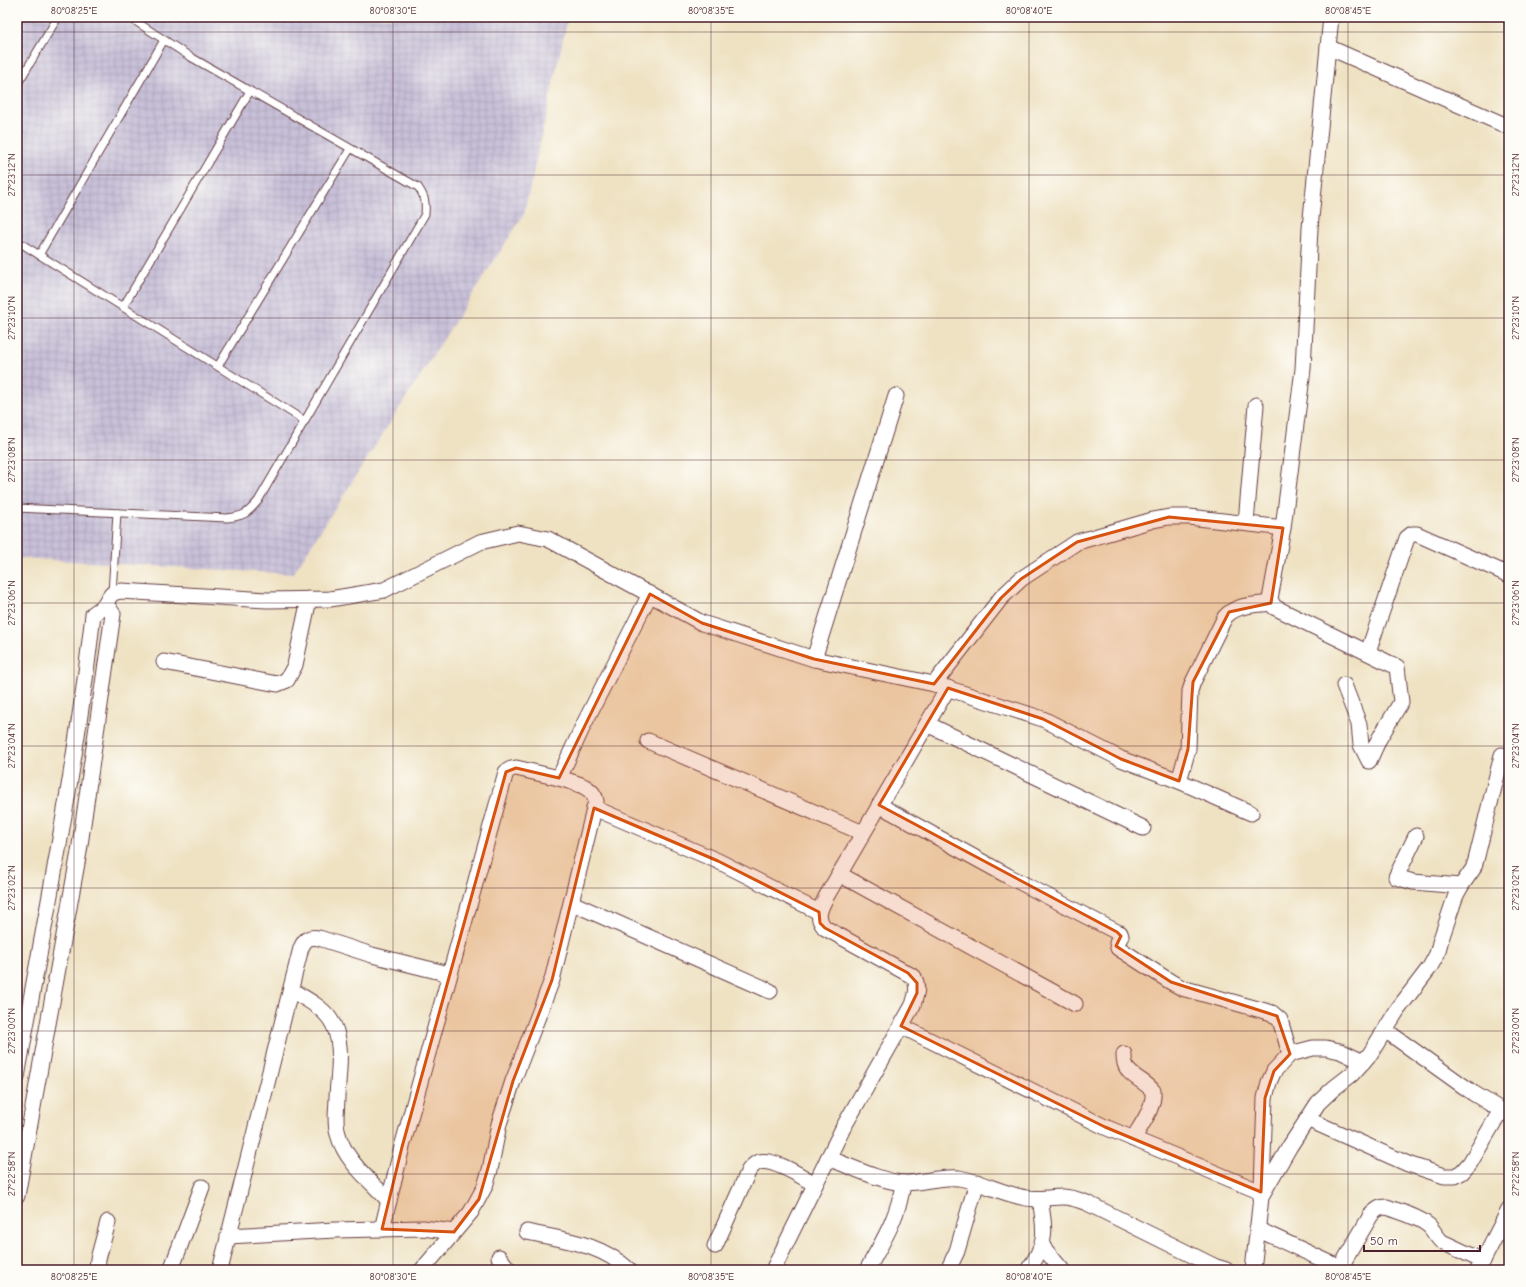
<svg xmlns="http://www.w3.org/2000/svg" width="1526" height="1287" viewBox="0 0 1526 1287" font-family="'Comic Neue',sans-serif">
  <defs>
    <pattern id="industrial-grid" width="8" height="8" patternUnits="userSpaceOnUse"><rect width="8" height="8" fill="#c8c0d8"/><path d="M0 4h8M4 0v8" fill="none" stroke="#ada5ba"/></pattern>
  </defs>
  <rect width="100%" height="100%" fill="#fdfcf7"/>
  <filter id="ink" filterUnits="userSpaceOnUse"><feTurbulence type="fractalNoise" baseFrequency=".025" numOctaves="2"/><feDisplacementMap in="SourceGraphic" scale="8" xChannelSelector="R" yChannelSelector="G"/><feConvolveMatrix kernelMatrix="1 2 1 2 8 2 1 2 1" color-interpolation-filters="sRGB"/></filter>
  <filter id="wash" filterUnits="userSpaceOnUse"><feTurbulence type="fractalNoise" baseFrequency=".012" numOctaves="4" result="noise"/><feDisplacementMap in="SourceGraphic" scale="16" xChannelSelector="R" yChannelSelector="G"/><feGaussianBlur stdDeviation="0.9" result="paint"/><feColorMatrix in="noise" values="0 0 0 0 0 0 0 0 0 0 0 0 0 0 0 0 0 1.4 0 .05"/><feComposite in="paint" operator="in"/></filter>
  <g filter="url(#wash)">
    <rect width="100%" height="100%" fill="#efe2c3"/>
    <polygon fill="url(#industrial-grid)" points="17,17 568,17 524,214 293,574 17,558"/>
  </g>
  <g filter="url(#ink)">
    <g fill="none" stroke-linecap="round" stroke-linejoin="round">
      <g stroke="#633c42" stroke-width="9">
        <g id="lane">
          <polyline points="17,85 58,17"/>
          <polyline points="17,241 305,421"/>
          <polyline points="39,255 164,40"/>
          <polyline points="123,307 250,91"/>
          <polyline points="218,366 350,149"/>
          <path d="M17,508L227,518C244,516 247,514 258,501L425,214C426,202 425,197 418,187L189,56L129,17"/>
          <polyline points="112,593 117,513"/>
        </g>
      </g>
      <g stroke="#633c42" stroke-width="17">
        <g id="street">
          <polyline points="1331,17 1310,228 1303,369 1283,528 1270,599 1274,607 1397,667 1401,702 1379,739 1369,761 1361,745 1359,724 1344,685"/>
          <polyline points="1328,47 1509,127"/>
          <polyline points="1246,523 1256,405"/>
          <polyline points="1368,652 1407,538 1412,534 1417,534 1509,575"/>
          <polyline points="814,659 896,396"/>
          <polyline points="164,662 277,684 287,680 295,665 309,599"/>
          <polyline points="934,684 1001,598 1021,579 1077,542 1153,520 1169,517 1189,517 1283,528"/>
          <polyline points="927,724 1143,828"/>
          <polyline points="648,741 863,833"/>
          <path d="M1179,781L1188,749L1190,691L1193,682L1225,617C1236,604 1256,605 1271,603"/>
          <polyline points="879,805 1008,876 1117,932 1120,933 1121,936 1117,943 1118,948 1171,982 1182,988 1272,1013 1280,1020 1290,1054"/>
          <polyline points="594,808 718,861 819,912"/>
          <polyline points="1416,836 1396,877 1413,882 1461,886"/>
          <polyline points="839,874 1075,1004"/>
          <polyline points="572,903 770,991"/>
          <path d="M291,990C304,998 321,1006 330,1019C345,1040 338,1073 337,1097C337,1109 334,1122 338,1134C345,1161 371,1181 389,1201"/>
          <polyline points="901,1026 1105,1127 1261,1192"/>
          <polyline points="1385,1030 1473,1093 1509,1115"/>
          <path d="M1124,1054C1123,1077 1142,1077 1153,1091C1155,1107 1141,1125 1133,1139"/>
          <path d="M17,1077C44,923 76,770 93,614C97,611 104,607 106,603C112,593 109,594 121,591L267,600L330,599L384,590L480,542L518,533L548,539L702,623L814,659L934,684L1043,719L1121,759L1179,781L1251,813"/>
          <polyline points="1307,1119 1408,1164 1444,1176 1455,1176 1462,1172 1470,1163 1501,1110"/>
          <path d="M828,1158C850,1166 882,1182 904,1183C922,1183 940,1176 959,1178C982,1182 1003,1194 1026,1198C1039,1200 1050,1197 1063,1197C1071,1197 1079,1200 1087,1203L1216,1267L1226,1270"/>
          <polyline points="17,1196 79,852 113,614 106,604"/>
          <polyline points="1260,1198 1290,1146 1318,1103 1334,1088 1352,1074 1370,1054 1398,1009 1430,967 1437,954 1441,939 1456,895 1461,886 1473,869 1476,860 1502,755"/>
          <polyline points="382,1229 402,1147 506,772 511,769 516,768 559,778 585,722 650,594"/>
          <polyline points="1257,1229 1345,1270"/>
          <path d="M527,1232C564,1240 600,1243 629,1270"/>
          <polyline points="228,1236 335,1230 423,1228 454,1232"/>
          <path d="M715,1246L749,1170C752,1167 755,1163 759,1162C774,1158 802,1177 815,1184"/>
          <polyline points="1042,1246 1062,1270"/>
          <polyline points="499,1257 509,1270"/>
          <path d="M1340,1268L1371,1215C1376,1210 1379,1207 1387,1207C1400,1212 1417,1216 1428,1225C1433,1229 1436,1237 1442,1242L1483,1261"/>
          <polyline points="97,1270 98,1259 108,1222"/>
          <polyline points="171,1270 202,1187"/>
          <path d="M220,1270L301,948C305,939 309,936 319,938L372,955L449,974"/>
          <path d="M422,1270L471,1212L485,1186L490,1170L499,1124L513,1081L552,980L596,801C593,785 573,783 559,778"/>
          <path d="M773,1270L843,1128L913,1005C916,995 919,987 914,977L825,928C815,917 820,909 826,897L948,688"/>
          <path d="M867,1270C883,1241 899,1216 903,1183"/>
          <polyline points="948,1270 957,1251 977,1182"/>
          <path d="M1028,1270C1048,1243 1045,1230 1040,1199"/>
          <polyline points="1253,1270 1262,1188 1265,1098 1269,1082 1274,1071 1290,1054 1313,1048 1326,1048 1340,1051 1363,1062"/>
          <polyline points="1478,1270 1509,1210"/>
        </g>
      </g>
      <use href="#lane" stroke="#fff" stroke-width="7"/>
      <use href="#street" stroke="#fff" stroke-width="15"/>
    </g>
  </g>
  <path fill="#d8530f" fill-opacity="0.2" stroke="#d8530f" stroke-width="3" stroke-linejoin="round" d="M1169,517L1283,528L1271,603L1229,612L1193,682L1188,749L1179,781L1121,759L1043,719L948,688L879,805L1117,932L1121,936L1116,946L1171,982L1277,1016L1290,1054L1274,1071L1265,1098L1261,1192L1105,1127L901,1026L917,993V983L908,973L825,928L820,923L819,912L718,861L594,808L552,980L513,1081L479,1199L454,1232L382,1229L402,1147L506,772L516,768L559,778L650,594L702,623L814,659L934,684L1001,598L1021,579L1077,542Z"/>
  <path fill="none" stroke="#4a1f2b" stroke-width="1" stroke-opacity="0.45" d="M74,17V1270M393,17V1270M711,17V1270M1029,17V1270M1348,17V1270M17,32H1509M17,175H1509M17,318H1509M17,460H1509M17,603H1509M17,746H1509M17,888H1509M17,1031H1509M17,1174H1509"/>
  <rect width="1526" height="1287" fill="none" stroke="#fdfcf7" stroke-width="44"/>
  <path d="M1364 1245v6h116v-6" fill="none" stroke="#4a1f2b" stroke-width="2"/>
  <text x="1370" y="1245" font-size="12" fill="#4a1f2b" stroke="#fdfcf7" stroke-width="3" paint-order="stroke">50 m</text>
  <rect x="22" y="22" width="1482" height="1243" fill="none" stroke="#4a1f2b" stroke-width="1.5"/>
  <g font-size="10" text-anchor="middle" fill="#4a1f2b">
    <text x="74" y="14">80°08'25"E</text>
    <text x="393" y="14">80°08'30"E</text>
    <text x="711" y="14">80°08'35"E</text>
    <text x="1029" y="14">80°08'40"E</text>
    <text x="1348" y="14">80°08'45"E</text>
    <text transform="translate(11 175) rotate(-90)" y="4">27°23'12"N</text>
    <text transform="translate(1515 175) rotate(-90)" y="4">27°23'12"N</text>
    <text transform="translate(11 318) rotate(-90)" y="4">27°23'10"N</text>
    <text transform="translate(1515 318) rotate(-90)" y="4">27°23'10"N</text>
    <text transform="translate(11 460) rotate(-90)" y="4">27°23'08"N</text>
    <text transform="translate(1515 460) rotate(-90)" y="4">27°23'08"N</text>
    <text transform="translate(11 603) rotate(-90)" y="4">27°23'06"N</text>
    <text transform="translate(1515 603) rotate(-90)" y="4">27°23'06"N</text>
    <text transform="translate(11 746) rotate(-90)" y="4">27°23'04"N</text>
    <text transform="translate(1515 746) rotate(-90)" y="4">27°23'04"N</text>
    <text transform="translate(11 888) rotate(-90)" y="4">27°23'02"N</text>
    <text transform="translate(1515 888) rotate(-90)" y="4">27°23'02"N</text>
    <text transform="translate(11 1031) rotate(-90)" y="4">27°23'00"N</text>
    <text transform="translate(1515 1031) rotate(-90)" y="4">27°23'00"N</text>
    <text transform="translate(11 1174) rotate(-90)" y="4">27°22'58"N</text>
    <text transform="translate(1515 1174) rotate(-90)" y="4">27°22'58"N</text>
    <text x="74" y="1280">80°08'25"E</text>
    <text x="393" y="1280">80°08'30"E</text>
    <text x="711" y="1280">80°08'35"E</text>
    <text x="1029" y="1280">80°08'40"E</text>
    <text x="1348" y="1280">80°08'45"E</text>
  </g>
</svg>
